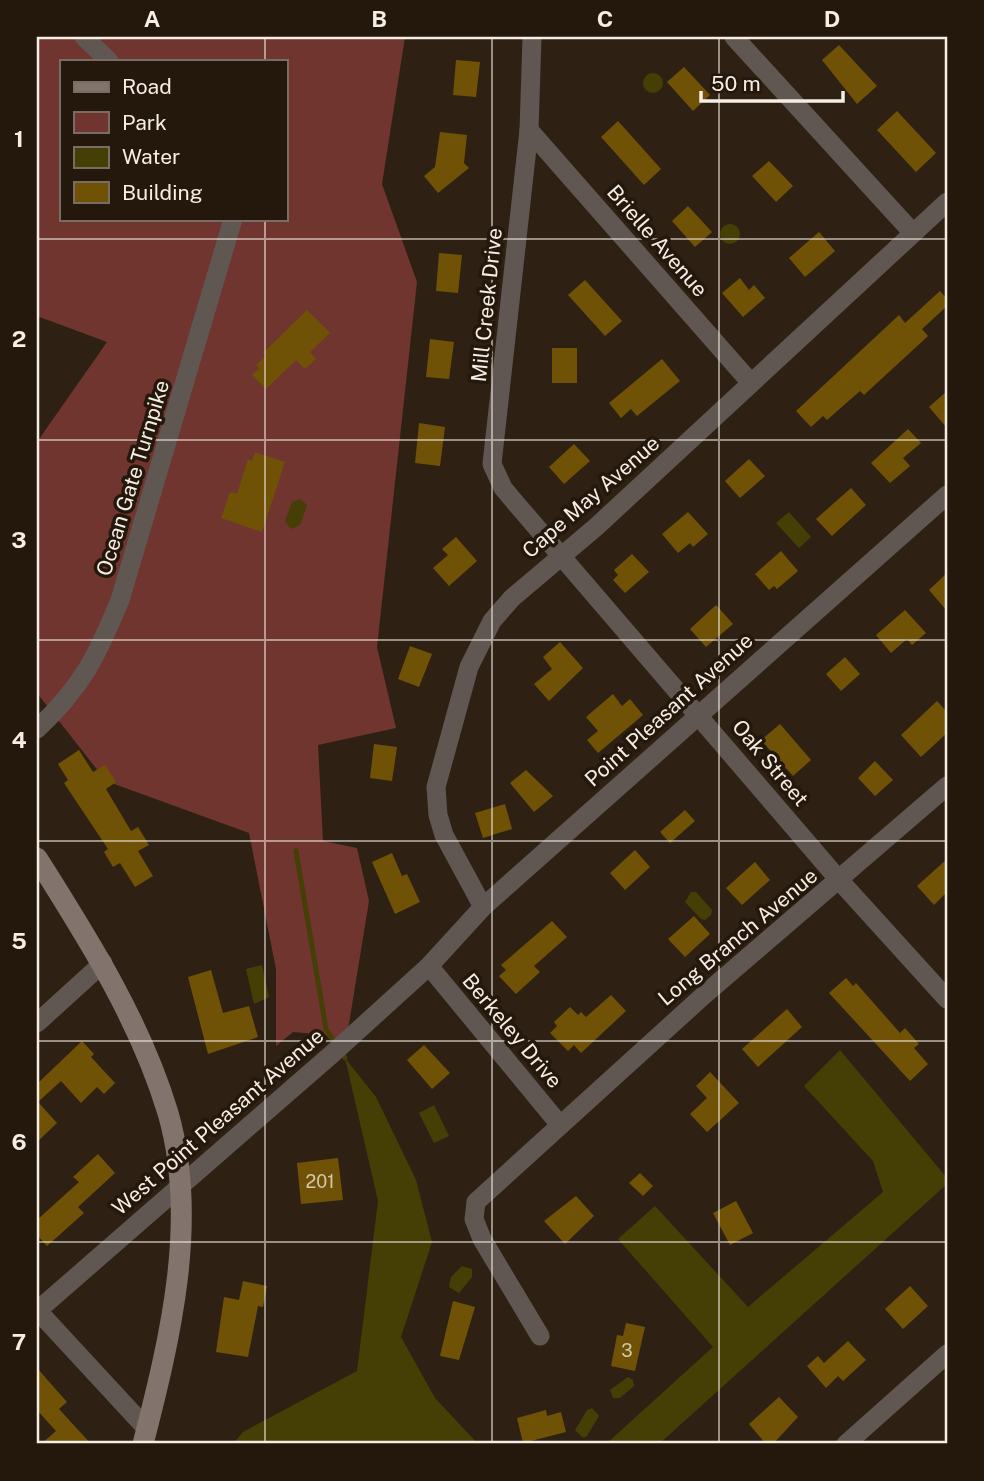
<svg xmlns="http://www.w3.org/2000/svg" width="984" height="1481" viewBox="0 0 984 1481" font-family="'Public Sans',sans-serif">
  <rect width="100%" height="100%" fill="#2e2114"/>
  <path fill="#70352f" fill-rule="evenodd" d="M37,37H405L382,184L417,282L377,647L396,728L318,745L323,841L357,848L369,901L347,1036L335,1045L326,1035L293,1032L276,1046V969L249,833L106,781L37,693V442L107,342L37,316ZM61,61H285V219H61Z"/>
  <g fill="#453f05">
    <circle cx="653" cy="83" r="10"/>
    <circle cx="730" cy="234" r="10"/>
    <polygon points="300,499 307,505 300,525 291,529 285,521 292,502"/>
    <polygon points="789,512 811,537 799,548 776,523"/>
    <polygon points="691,892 696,892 712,910 711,915 705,920 701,919 685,902"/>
    <polygon points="262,965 269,997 254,1004 246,969"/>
    <polygon points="840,1050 947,1178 947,1184 659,1444 606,1444 713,1347 618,1239 655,1206 748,1307 883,1192 873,1161 804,1086"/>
    <polygon points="345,1058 376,1097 416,1180 432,1242 401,1337 435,1398 478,1444 402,1444 399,1441 394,1444 233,1444 243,1432 357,1371 378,1201"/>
    <polygon points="434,1105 449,1136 434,1143 419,1113"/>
    <polygon points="462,1266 472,1269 472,1277 459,1293 449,1287 451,1277"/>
    <polygon points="628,1377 633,1380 634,1386 620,1398 613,1398 610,1390"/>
    <polygon points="592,1408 599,1416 587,1436 583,1438 575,1430 587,1410"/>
  </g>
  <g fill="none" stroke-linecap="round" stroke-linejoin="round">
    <polyline stroke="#453f05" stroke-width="5" points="296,851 326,1029 345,1058"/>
  </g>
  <g fill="#6f5206">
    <polygon points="839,45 877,86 857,104 822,60"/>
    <polygon points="456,60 480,62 476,97 453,95"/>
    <polygon points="684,67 710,95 693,111 667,82"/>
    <polygon points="897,111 936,153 916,172 877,130"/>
    <polygon points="618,121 661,169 644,185 601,137"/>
    <polygon points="440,132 467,135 464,163 469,168 438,193 424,176 435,167"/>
    <polygon points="769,161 793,186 776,202 752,176"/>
    <polygon points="688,206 712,232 695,247 672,221"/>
    <polygon points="819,232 835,251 805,277 789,258"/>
    <polygon points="439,253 462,255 458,293 436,291"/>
    <polygon points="740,278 749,290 754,285 765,298 743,317 722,293"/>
    <polygon points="585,280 622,321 605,336 568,295"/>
    <polygon points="940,291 947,299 947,306 922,329 928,336 864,395 860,391 827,420 823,416 811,427 796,411 899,315 905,323"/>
    <polygon points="307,310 330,333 310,352 316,359 305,369 296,360 266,389 252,375 259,368 256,365 266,356 263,353"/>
    <polygon points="430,339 454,342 449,379 426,377"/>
    <rect x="552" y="348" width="25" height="35"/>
    <polygon points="662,359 680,381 637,416 631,409 621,418 609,403"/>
    <polygon points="947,391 947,428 929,407"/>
    <polygon points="419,423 445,427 440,466 415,463"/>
    <polygon points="908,429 921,443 903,458 910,466 890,483 871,463"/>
    <polygon points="574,444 590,461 564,484 549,467"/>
    <polygon points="255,452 285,462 262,532 221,518 230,492 237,494 248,459 252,461"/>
    <polygon points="749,459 765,476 740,498 725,481"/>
    <polygon points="851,488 866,505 832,536 816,519"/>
    <polygon points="688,512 708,534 693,547 690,543 678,553 662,534"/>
    <polygon points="456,537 477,561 449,586 433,568 448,555 442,549"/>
    <polygon points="781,551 798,571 777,589 774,586 769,590 755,574"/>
    <polygon points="632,554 649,572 625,593 613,580 618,575 614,570"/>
    <polygon points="947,573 947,611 929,590"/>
    <polygon points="716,605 733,624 706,647 690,629"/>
    <polygon points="905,610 926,633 912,645 907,639 891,653 876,635"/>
    <polygon points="560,642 583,668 549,701 534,684 552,669 543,657"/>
    <polygon points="410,646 432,654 419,687 398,679"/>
    <polygon points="845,657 860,674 841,691 826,674"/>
    <polygon points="613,694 622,706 630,699 643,715 598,753 587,740 598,731 586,717"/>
    <polygon points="937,701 947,712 947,733 921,757 901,735"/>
    <polygon points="780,724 811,760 793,776 761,740"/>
    <polygon points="374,744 397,747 392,781 370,778"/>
    <polygon points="79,750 93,772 105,765 116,782 106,789 131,831 138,827 149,845 138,851 153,876 135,887 120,863 113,867 104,852 108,849 64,783 68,780 58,764"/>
    <polygon points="875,761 893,780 875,796 858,778"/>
    <polygon points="526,770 553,796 534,812 510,783"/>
    <polygon points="505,804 512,829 483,838 475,813"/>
    <polygon points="685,810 695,821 670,843 660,832"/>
    <polygon points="635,850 650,867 625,890 610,873"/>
    <polygon points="392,853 402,876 407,874 420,902 395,914 372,862"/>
    <polygon points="947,859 947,892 934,905 917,886"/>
    <polygon points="755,862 770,880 742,905 726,888"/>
    <polygon points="694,916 710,934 685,957 668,939"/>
    <polygon points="552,921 567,937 534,966 540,972 516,994 499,976 506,970 501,965"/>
    <polygon points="211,970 223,1013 249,1006 258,1037 208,1054 188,977"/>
    <polygon points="846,978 853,986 856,983 900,1033 905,1028 919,1044 914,1048 928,1064 910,1081 829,993"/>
    <polygon points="611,995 626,1011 581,1053 574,1045 568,1051 550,1033 557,1026 554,1022 570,1007 578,1015 581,1012 586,1017"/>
    <polygon points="787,1009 802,1027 758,1067 742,1049"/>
    <polygon points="82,1041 94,1054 91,1057 115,1083 104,1094 97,1087 81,1103 61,1081 38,1102 57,1123 37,1142 37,1084"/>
    <polygon points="424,1045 450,1073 432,1089 407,1060"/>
    <polygon points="710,1072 739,1103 707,1132 690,1114 707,1098 696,1086"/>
    <polygon points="98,1154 115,1173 78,1207 84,1213 47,1246 37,1235 37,1220 79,1182 73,1177"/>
    <polygon points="338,1158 343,1200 301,1204 297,1163"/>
    <polygon points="640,1173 653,1186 643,1196 629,1183"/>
    <polygon points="576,1196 594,1216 565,1244 544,1221"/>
    <polygon points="736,1201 753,1233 730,1245 713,1213"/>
    <polygon points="243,1281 267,1286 263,1307 258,1306 248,1357 216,1352 224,1297 239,1300"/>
    <polygon points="910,1286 928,1306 903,1329 885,1309"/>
    <polygon points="453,1301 475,1307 459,1360 440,1356"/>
    <polygon points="626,1323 645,1327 635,1371 611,1366 617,1335 623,1336"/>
    <polygon points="848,1341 866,1360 843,1381 838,1376 826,1388 807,1366 818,1356 824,1363"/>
    <polygon points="37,1368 67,1402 59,1409 91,1444 41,1444 56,1431 37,1410"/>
    <polygon points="779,1397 798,1417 773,1444 766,1444 749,1424"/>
    <polygon points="546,1410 547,1416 561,1412 566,1432 523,1443 517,1418"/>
  </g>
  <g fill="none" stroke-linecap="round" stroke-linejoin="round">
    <g stroke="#605753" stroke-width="19">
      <polyline points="84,37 109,61"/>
      <polyline points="532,37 529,130 492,464 503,488 519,507 840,881 947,999"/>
      <polyline points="734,37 913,233"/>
      <polyline points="529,130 751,383"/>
      <path d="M37,729C82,687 97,656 120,600L233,219"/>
      <polyline points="483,907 444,835 438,815 436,787 469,667 492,621 512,598 596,527 947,202"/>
      <polyline points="429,966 560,1125"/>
      <polyline points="37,1023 103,963"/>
      <polyline points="37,1310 147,1429"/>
      <polyline points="37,1311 332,1054 429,966 483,907 947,495"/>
      <polyline points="540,1336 482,1239 474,1219 476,1202 704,995 947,786"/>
      <polyline points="846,1444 947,1354"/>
    </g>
    <path stroke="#82746d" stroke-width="21" d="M37,858C88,939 140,1020 168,1113C199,1220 170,1339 143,1444"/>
  </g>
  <path fill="none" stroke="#f6ede4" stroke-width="2" stroke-opacity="0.55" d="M265,37V61M492,37V1444M719,37V1444M265,219V1444M37,239H947M37,440H947M37,640H947M37,841H947M37,1041H947M37,1242H947"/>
  <g text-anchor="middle" stroke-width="7" stroke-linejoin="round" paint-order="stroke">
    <g font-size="18" fill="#d4c6ac">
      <text x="320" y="1188">201</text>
      <text x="627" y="1357">3</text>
    </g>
    <g font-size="21" fill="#f6ede4" stroke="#24170b">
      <text transform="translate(657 241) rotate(49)" y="7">Brielle Avenue</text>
      <text transform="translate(487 305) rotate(-84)" y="7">Mill Creek Drive</text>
      <text transform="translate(133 478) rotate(-73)" y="7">Ocean Gate Turnpike</text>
      <text transform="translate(591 497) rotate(-41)" y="7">Cape May Avenue</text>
      <text transform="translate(669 710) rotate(-42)" y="7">Point Pleasant Avenue</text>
      <text transform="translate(770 763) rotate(50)" y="7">Oak Street</text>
      <text transform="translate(738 937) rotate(-40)" y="7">Long Branch Avenue</text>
      <text transform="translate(512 1031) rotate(50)" y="7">Berkeley Drive</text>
      <text transform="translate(218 1122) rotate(-41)" y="7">West Point Pleasant Avenue</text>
    </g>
  </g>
  <rect width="984" height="1481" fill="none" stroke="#24170b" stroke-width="77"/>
  <rect x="60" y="60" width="228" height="161" fill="#24170b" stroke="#786d62" stroke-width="2"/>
  <rect x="74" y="82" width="35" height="10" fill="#82746d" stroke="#786d62" stroke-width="2"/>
  <text x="122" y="94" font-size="21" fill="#f6ede4">Road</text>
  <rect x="74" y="112" width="35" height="21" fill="#70352f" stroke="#786d62" stroke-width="2"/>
  <text x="122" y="130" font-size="21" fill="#f6ede4">Park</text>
  <rect x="74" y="147" width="35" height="21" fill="#453f05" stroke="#786d62" stroke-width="2"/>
  <text x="122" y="164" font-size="21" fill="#f6ede4">Water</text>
  <rect x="74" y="182" width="35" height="21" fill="#6f5206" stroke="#786d62" stroke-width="2"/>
  <text x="122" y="200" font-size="21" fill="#f6ede4">Building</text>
  <path d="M701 91v10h142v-10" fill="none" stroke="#f6ede4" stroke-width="3.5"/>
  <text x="711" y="91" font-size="21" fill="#f6ede4" stroke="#24170b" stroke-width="5" paint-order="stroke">50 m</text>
  <rect x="38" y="38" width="908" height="1404" fill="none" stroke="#f6ede4" stroke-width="2.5"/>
  <g font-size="23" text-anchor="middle" font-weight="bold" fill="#f6ede4">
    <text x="152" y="27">A</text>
    <text x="379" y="27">B</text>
    <text x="605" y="27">C</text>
    <text x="832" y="27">D</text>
    <text x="19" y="147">1</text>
    <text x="19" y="347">2</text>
    <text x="19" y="548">3</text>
    <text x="19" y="748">4</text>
    <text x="19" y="949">5</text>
    <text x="19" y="1150">6</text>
    <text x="19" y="1350">7</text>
  </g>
</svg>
